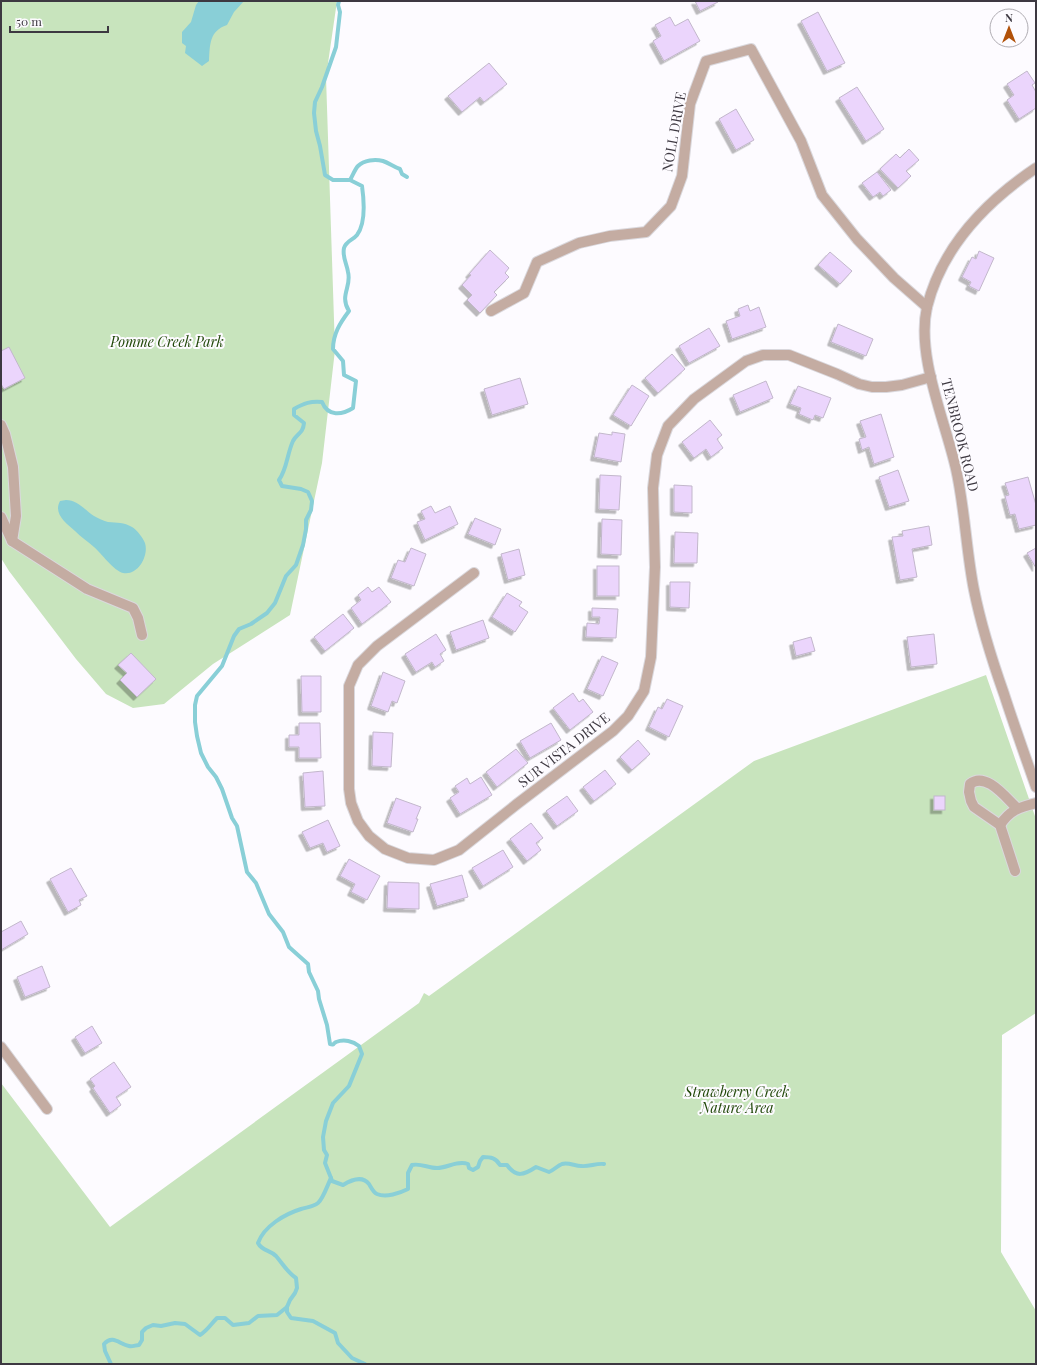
<svg xmlns="http://www.w3.org/2000/svg" width="1037" height="1365" viewBox="0 0 1037 1365" font-family="'Playfair Display',serif">
  <defs>
    <filter id="shadow"><feDropShadow dx="-3.5" dy="3.5" stdDeviation="0" flood-color="#0004"/></filter>
  </defs>
  <rect width="100%" height="100%" fill="#fdfbff"/>
  <g fill="#c8e4bd">
    <polygon points="1,1 337,1 326,77 335,350 322,463 290,615 213,664 164,704 133,708 106,694 76,659 9,571 1,558"/>
    <polygon points="986,675 1036,819 1036,1013 1002,1035 1001,1252 1036,1311 1036,1364 1,1364 1,1083 110,1227 419,1003 424,993 429,996 754,761"/>
  </g>
  <g fill="#89cfd7">
    <path d="M199,1H244L234,12L227,25C209,31 210,45 209,61L202,66L185,53L186,46L182,43V32L191,22L196,5Z"/>
    <path d="M66,500C77,500 85,510 94,516C98,518 104,521 108,522C117,523 124,522 132,527C137,530 143,538 145,543C149,556 138,576 123,573C114,571 101,553 94,547C87,541 81,537 75,531C66,523 53,514 60,501Z"/>
  </g>
  <g fill="none" stroke-linecap="round" stroke-linejoin="round">
    <g stroke="#89cfd7" stroke-width="4">
      <path d="M350,180C353,175 355,169 358,166C364,160 375,159 383,161C389,163 394,167 400,169L402,174L407,177"/>
      <path d="M331,1178L332,1181L343,1185C351,1180 362,1175 369,1184C371,1187 373,1192 377,1194C386,1198 400,1193 408,1189V1173L412,1165C421,1163 428,1168 437,1168C447,1168 458,1160 468,1164L469,1168L473,1170L478,1167L480,1161L483,1157C491,1157 496,1158 500,1165H507C516,1178 524,1175 536,1167L549,1172C554,1170 557,1166 562,1164C568,1162 575,1166 581,1166C589,1167 596,1163 604,1164"/>
      <polyline points="287,1307 287,1312 291,1318 313,1321 335,1333 338,1343 352,1358 365,1364"/>
      <path d="M111,1364L105,1351L104,1344C113,1334 120,1345 129,1346C132,1347 136,1345 139,1345L142,1340V1332L146,1328L153,1325L161,1326L175,1323L185,1324L200,1335C207,1331 211,1324 217,1318H225L233,1325L249,1323L258,1316L277,1315L287,1307L290,1300L295,1293L297,1288L296,1278C287,1272 283,1264 276,1256C270,1250 262,1251 258,1243C264,1226 285,1214 301,1209C308,1207 313,1207 318,1203C323,1199 328,1184 331,1178L325,1163L327,1155L324,1150L323,1137L326,1121L333,1103L349,1086L362,1054L359,1046C353,1041 344,1039 336,1042C331,1045 336,1045 330,1044L327,1025L319,999L318,991L309,972L308,964L289,947L283,932L269,914L256,883L247,872L237,826L232,818L222,789L216,777L208,767L201,753L197,736L195,722V705L197,696L222,666L234,636L239,629L251,624L267,613L275,603L286,576L296,565L303,545L306,529V520L311,510L312,501L308,492L301,489L282,486L279,480C287,469 287,454 293,441C297,433 303,434 304,423L294,415V409C304,403 311,401 322,402C328,417 342,415 353,408L356,381L344,375L343,361L333,349C333,334 340,323 349,311C339,295 352,287 348,272C347,264 342,257 344,248C346,241 353,240 357,235C366,223 364,200 362,186L350,180H333L325,175L320,146L316,131L314,113L315,102L322,87L336,47L340,12L338,5L339,1"/>
    </g>
  </g>
  <g fill="#ebd5fc" stroke="#c2b7cb" filter="url(#shadow)">
    <polygon points="695,1 718,1 718,2 700,11"/>
    <polygon points="818,12 845,63 827,71 801,21"/>
    <polygon points="670,17 675,26 688,19 700,41 664,61 653,41 661,36 655,25"/>
    <polygon points="489,63 507,84 484,102 480,97 462,112 448,96"/>
    <polygon points="1027,71 1035,83 1032,85 1036,92 1036,108 1019,119 1007,100 1014,95 1007,84"/>
    <polygon points="857,87 884,129 866,141 839,98"/>
    <polygon points="736,109 754,140 736,150 719,119"/>
    <polygon points="909,149 919,160 906,171 911,176 898,188 880,169 896,154 900,158"/>
    <polygon points="877,172 891,190 883,196 880,192 873,197 862,183"/>
    <polygon points="490,250 509,268 505,273 509,277 494,292 497,295 480,313 467,300 472,295 462,285 471,275 469,274"/>
    <polygon points="979,251 994,258 979,291 969,286 971,282 962,277 972,257 976,259"/>
    <polygon points="830,252 852,271 840,284 818,265"/>
    <polygon points="748,305 750,311 759,307 766,327 732,339 726,321 740,316 738,309"/>
    <polygon points="838,324 873,339 866,356 831,342"/>
    <polygon points="709,328 720,346 689,363 679,346"/>
    <polygon points="9,347 25,378 4,389 1,384 1,351"/>
    <polygon points="672,354 685,369 658,393 645,378"/>
    <polygon points="520,378 528,404 492,415 484,389"/>
    <polygon points="766,381 773,398 740,412 733,395"/>
    <polygon points="632,385 649,396 631,426 613,415"/>
    <polygon points="798,386 831,398 823,418 815,415 813,420 799,414 801,408 790,404"/>
    <polygon points="881,414 894,457 874,464 869,447 862,450 859,439 866,437 860,421"/>
    <polygon points="710,420 722,435 717,439 723,448 711,457 706,449 694,458 682,442"/>
    <polygon points="612,432 625,434 621,462 594,457 599,433 612,435"/>
    <polygon points="898,470 909,501 889,507 879,477"/>
    <polygon points="600,475 621,476 619,510 599,509"/>
    <polygon points="1028,477 1036,505 1036,525 1019,529 1015,514 1010,515 1005,496 1009,495 1005,483"/>
    <polygon points="674,485 692,486 692,513 674,512"/>
    <polygon points="431,506 435,513 450,506 458,524 425,540 417,522 425,519 421,511"/>
    <polygon points="475,518 501,529 495,545 468,534"/>
    <polygon points="602,519 622,520 621,555 601,554"/>
    <polygon points="929,526 932,545 912,549 917,577 900,580 892,537 903,536 902,531"/>
    <polygon points="675,532 698,533 697,563 674,563"/>
    <polygon points="411,548 426,554 414,586 391,578 398,560 405,562"/>
    <polygon points="1036,548 1036,568 1027,553"/>
    <polygon points="519,549 525,575 508,580 501,554"/>
    <rect x="597" y="566" width="22" height="30"/>
    <polygon points="670,582 690,582 689,608 670,607"/>
    <polygon points="368,587 372,592 379,587 391,602 362,624 351,608 361,600 358,595"/>
    <polygon points="507,593 522,602 519,606 528,612 515,632 492,617"/>
    <polygon points="592,608 618,609 616,638 586,637 587,623 599,624 600,617 592,617"/>
    <polygon points="343,614 354,628 325,651 314,637"/>
    <polygon points="483,620 489,638 456,650 450,632"/>
    <polygon points="436,634 446,650 440,654 444,661 435,667 432,662 416,672 405,654"/>
    <polygon points="934,634 937,664 911,667 907,637"/>
    <polygon points="811,637 815,651 796,656 793,642"/>
    <polygon points="131,653 156,679 137,697 120,680 127,673 118,665"/>
    <polygon points="602,656 618,663 603,696 587,689"/>
    <polygon points="383,672 405,681 397,703 392,701 388,712 371,706"/>
    <polygon points="301,676 321,676 321,712 302,712"/>
    <polygon points="573,693 579,702 583,699 593,712 570,730 553,708"/>
    <polygon points="667,699 683,706 669,737 649,727 658,707 662,709"/>
    <polygon points="299,723 320,723 321,758 299,758 299,747 289,747 289,735 299,735"/>
    <polygon points="551,723 561,740 530,758 520,741"/>
    <polygon points="373,732 393,733 391,767 372,766"/>
    <polygon points="638,740 650,754 632,770 620,757"/>
    <polygon points="516,749 528,763 497,787 486,772"/>
    <polygon points="605,770 616,784 594,801 583,787"/>
    <polygon points="323,771 325,806 305,807 303,773"/>
    <polygon points="481,777 492,795 460,814 450,798 459,792 455,786 467,778 470,784"/>
    <polygon points="567,796 578,811 557,826 546,811"/>
    <rect x="934" y="796" width="11" height="14"/>
    <polygon points="396,798 421,807 416,819 418,819 413,832 387,823"/>
    <polygon points="328,820 340,846 327,852 323,843 310,848 302,832"/>
    <polygon points="531,823 543,838 536,843 541,850 527,861 510,839"/>
    <polygon points="503,850 513,867 483,886 472,868"/>
    <polygon points="349,859 380,876 367,900 351,892 355,884 340,876"/>
    <polygon points="71,868 87,896 79,900 81,905 68,912 50,879"/>
    <polygon points="462,875 468,897 437,906 430,884"/>
    <polygon points="388,882 419,883 419,909 387,908"/>
    <polygon points="21,921 28,934 1,950 1,932"/>
    <polygon points="42,966 50,987 25,997 17,977"/>
    <polygon points="92,1026 102,1043 85,1053 75,1037"/>
    <polygon points="114,1062 131,1087 116,1097 121,1105 110,1113 93,1088 95,1086 90,1079"/>
  </g>
  <g fill="none" stroke-linecap="round" stroke-linejoin="round">
    <g stroke="#dad8dd" stroke-width="12">
      <g id="minor">
        <path d="M1036,168C987,201 942,247 927,307C916,356 945,420 956,469C965,509 966,550 974,590C981,625 992,660 1004,694C1014,725 1025,756 1036,787"/>
        <polyline points="491,311 524,293 537,262 579,243 610,236 646,232 671,206 682,176 690,104 706,61 751,49 801,141 822,195 857,239 894,278 927,307"/>
        <polyline points="1,425 5,434 13,467 16,516 12,541"/>
        <polyline points="1,517 12,541 87,589 133,608 138,618 142,635"/>
        <polyline points="474,573 377,646 358,665 349,686 349,789 351,803 358,821 369,836 385,849 408,858 434,860 459,850 517,804 613,731 628,716 644,691 651,657 655,567 653,488 657,455 668,426 694,399 746,361 763,355 789,355 837,374 859,384 872,387 886,387 902,385 931,377"/>
        <path d="M1000,825C1010,810 1020,807 1036,803"/>
        <path d="M1015,871L1000,825L974,807L971,801L969,792L970,784C986,771 1006,798 1017,808"/>
        <polyline points="1,1047 47,1109"/>
      </g>
    </g>
    <use href="#minor" stroke="#c4aca2" stroke-width="10"/>
  </g>
  <g text-anchor="middle" stroke-width="4" stroke-linejoin="round" paint-order="stroke">
    <g font-size="14" fill="#3d3841" stroke="#fdfbff">
      <text transform="translate(674 132) rotate(-80)" y="5">NOLL DRIVE</text>
      <text transform="translate(960 435) rotate(76)" y="5">TENBROOK ROAD</text>
      <text transform="translate(564 750) rotate(-38)" y="5">SUR VISTA DRIVE</text>
    </g>
    <g font-size="14" font-style="italic" fill="#204708" stroke="#fdfbff">
      <text x="167" y="347">Pomme Creek Park</text>
      <text x="737" y="1097">Strawberry Creek<tspan x="737" dy="16">Nature Area</tspan></text>
    </g>
  </g>
  <rect width="1037" height="1365" fill="none" stroke="#3d3841" stroke-width="4"/>
  <g transform="translate(1009 28)"><circle r="19" fill="#fdfbff" stroke="#b0adb3"/>
  <path d="M0-3L7 15L0 10L-7 15Z" fill="#b15109"/>
  <text y="-6" font-size="11" font-weight="bold" text-anchor="middle" fill="#3d3841">N</text>
  </g>
  <path d="M10 26v6h98v-6" fill="none" stroke="#3d3841" stroke-width="2"/>
  <text x="16" y="26" font-size="12" fill="#3d3841" stroke="#fdfbff" stroke-width="3" paint-order="stroke">50 m</text>
</svg>
